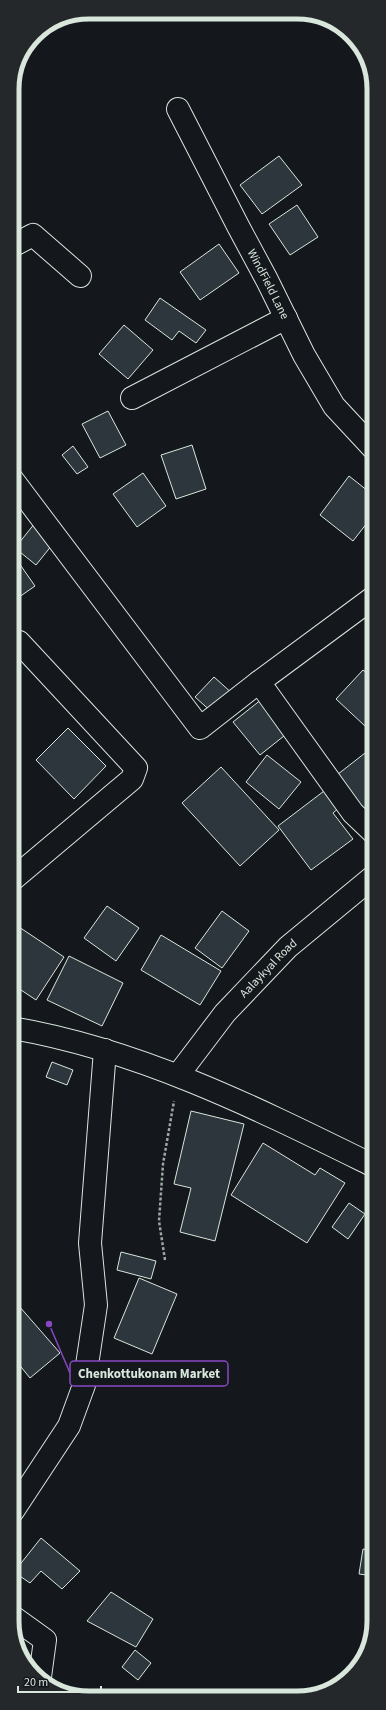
<svg xmlns="http://www.w3.org/2000/svg" width="386" height="1710" viewBox="0 0 386 1710" font-family="'Source Sans 3',sans-serif">
  <rect width="100%" height="100%" fill="#14181c"/>
  <g fill="#2c363c" stroke="#d8e6dc">
    <polygon points="80,14 49,33 46,27 59,18"/>
    <polygon points="279,156 302,185 262,214 240,185"/>
    <polygon points="297,205 318,237 290,255 269,224"/>
    <polygon points="219,244 239,273 200,300 180,272"/>
    <polygon points="160,298 206,330 196,343 179,331 172,340 145,320"/>
    <polygon points="124,325 153,350 128,379 99,354"/>
    <polygon points="108,411 126,445 100,458 82,424"/>
    <polygon points="192,445 206,489 176,499 161,455"/>
    <polygon points="73,446 88,467 77,474 62,455"/>
    <polygon points="143,473 166,506 137,527 113,494"/>
    <polygon points="349,476 373,495 374,514 353,541 320,515"/>
    <polygon points="35,523 56,540 36,565 15,548"/>
    <polygon points="12,553 35,586 12,602"/>
    <polygon points="363,670 374,679 374,717 365,726 336,699"/>
    <polygon points="214,677 233,694 214,714 195,697"/>
    <polygon points="262,699 289,732 260,755 233,722"/>
    <polygon points="68,728 106,766 74,799 36,760"/>
    <polygon points="374,746 374,801 360,812 333,778"/>
    <polygon points="267,755 301,782 279,809 246,782"/>
    <polygon points="221,767 279,830 240,866 182,803"/>
    <polygon points="328,788 341,806 333,813 353,839 311,870 278,826"/>
    <polygon points="107,906 139,928 116,961 84,938"/>
    <polygon points="222,911 249,931 222,968 195,948"/>
    <polygon points="13,923 64,957 36,1000 12,984"/>
    <polygon points="161,935 221,971 200,1005 141,970"/>
    <polygon points="69,956 123,983 102,1026 47,1000"/>
    <polygon points="52,1062 73,1070 67,1085 46,1077"/>
    <polygon points="191,1111 244,1124 215,1241 180,1232 191,1188 174,1184"/>
    <polygon points="263,1143 315,1175 320,1168 345,1183 307,1243 231,1195"/>
    <polygon points="349,1203 365,1214 348,1239 332,1227"/>
    <polygon points="121,1252 156,1261 151,1279 117,1270"/>
    <polygon points="139,1278 177,1294 152,1354 114,1338"/>
    <polygon points="19,1306 60,1353 30,1378 13,1357 13,1311"/>
    <polygon points="41,1538 80,1571 62,1589 41,1571 30,1583 14,1572"/>
    <polygon points="363,1549 374,1551 374,1576 359,1574"/>
    <polygon points="111,1592 153,1619 136,1647 87,1621"/>
    <polygon points="135,1650 151,1663 138,1680 122,1667"/>
  </g>
  <g fill="none" stroke-linecap="round" stroke-linejoin="round">
    <g stroke="#d8e6dc" stroke-width="24">
      <g id="minor">
        <path id="s1" d="M178,109L238,226L267,280L304,355L334,406L373,448"/>
        <polyline points="12,246 33,235 80,276"/>
        <polyline points="132,398 286,318"/>
        <polyline points="12,479 200,728 259,682 374,597"/>
        <polyline points="259,682 353,813 374,833"/>
        <polyline points="12,880 132,779 136,768 19,642"/>
        <path id="s2" d="M178,1075L225,1013L288,947L374,876"/>
        <polyline points="13,1511 69,1426 84,1385 96,1305 90,1243 105,1050"/>
        <polyline points="13,1617 45,1640 40,1677"/>
      </g>
    </g>
    <g stroke="#d8e6dc" stroke-width="24">
      <path id="major" d="M12,1028C141,1050 258,1109 374,1166"/>
    </g>
    <polyline stroke="#9da8a2" stroke-width="2.5" stroke-dasharray="3 2" stroke-linecap="butt" points="165,1260 159,1221 163,1164 174,1101"/>
    <use href="#minor" stroke="#14181c" stroke-width="22"/>
    <use href="#major" stroke="#14181c" stroke-width="22"/>
  </g>
  <g text-anchor="middle" stroke-width="3" stroke-linejoin="round" paint-order="stroke">
    <g font-size="12" fill="#d8e6dc" stroke="#14181c">
      <text dy="4" stroke="none"><textPath href="#s1" startOffset="197">WindField Lane</textPath></text>
      <text dy="4" stroke="none"><textPath href="#s2" startOffset="140">Aalaykyal Road</textPath></text>
    </g>
  </g>
  <path d="M0 0H386V1710H0ZM89 19H297A70 70 0 0 1 367 89V1621A70 70 0 0 1 297 1691H89A70 70 0 0 1 19 1621V89A70 70 0 0 1 89 19Z" fill="#24282b" fill-rule="evenodd"/>
  <path fill="none" stroke="#d8e6dc" stroke-width="5" d="M89 19H297A70 70 0 0 1 367 89V1621A70 70 0 0 1 297 1691H89A70 70 0 0 1 19 1621V89A70 70 0 0 1 89 19Z"/>
  <path fill="none" stroke="#8948c3" stroke-width="1.5" d="M49 1324L70 1373"/>
  <circle fill="#8948c3" stroke="#14181c" stroke-width="1.5" cx="49" cy="1324" r="4"/>
  <rect fill="#14181c" stroke="#8948c3" stroke-width="1.5" x="70" y="1361" width="158" height="25" rx="4"/>
  <g font-size="13" text-anchor="middle" font-weight="bold" fill="#d8e6dc">
    <text x="149" y="1378">Chenkottukonam Market</text>
  </g>
  <path d="M18 1686v6h83v-6" fill="none" stroke="#d8e6dc" stroke-width="2"/>
  <text x="24" y="1686" font-size="12" fill="#d8e6dc" stroke="#14181c" stroke-width="3" paint-order="stroke">20 m</text>
</svg>
